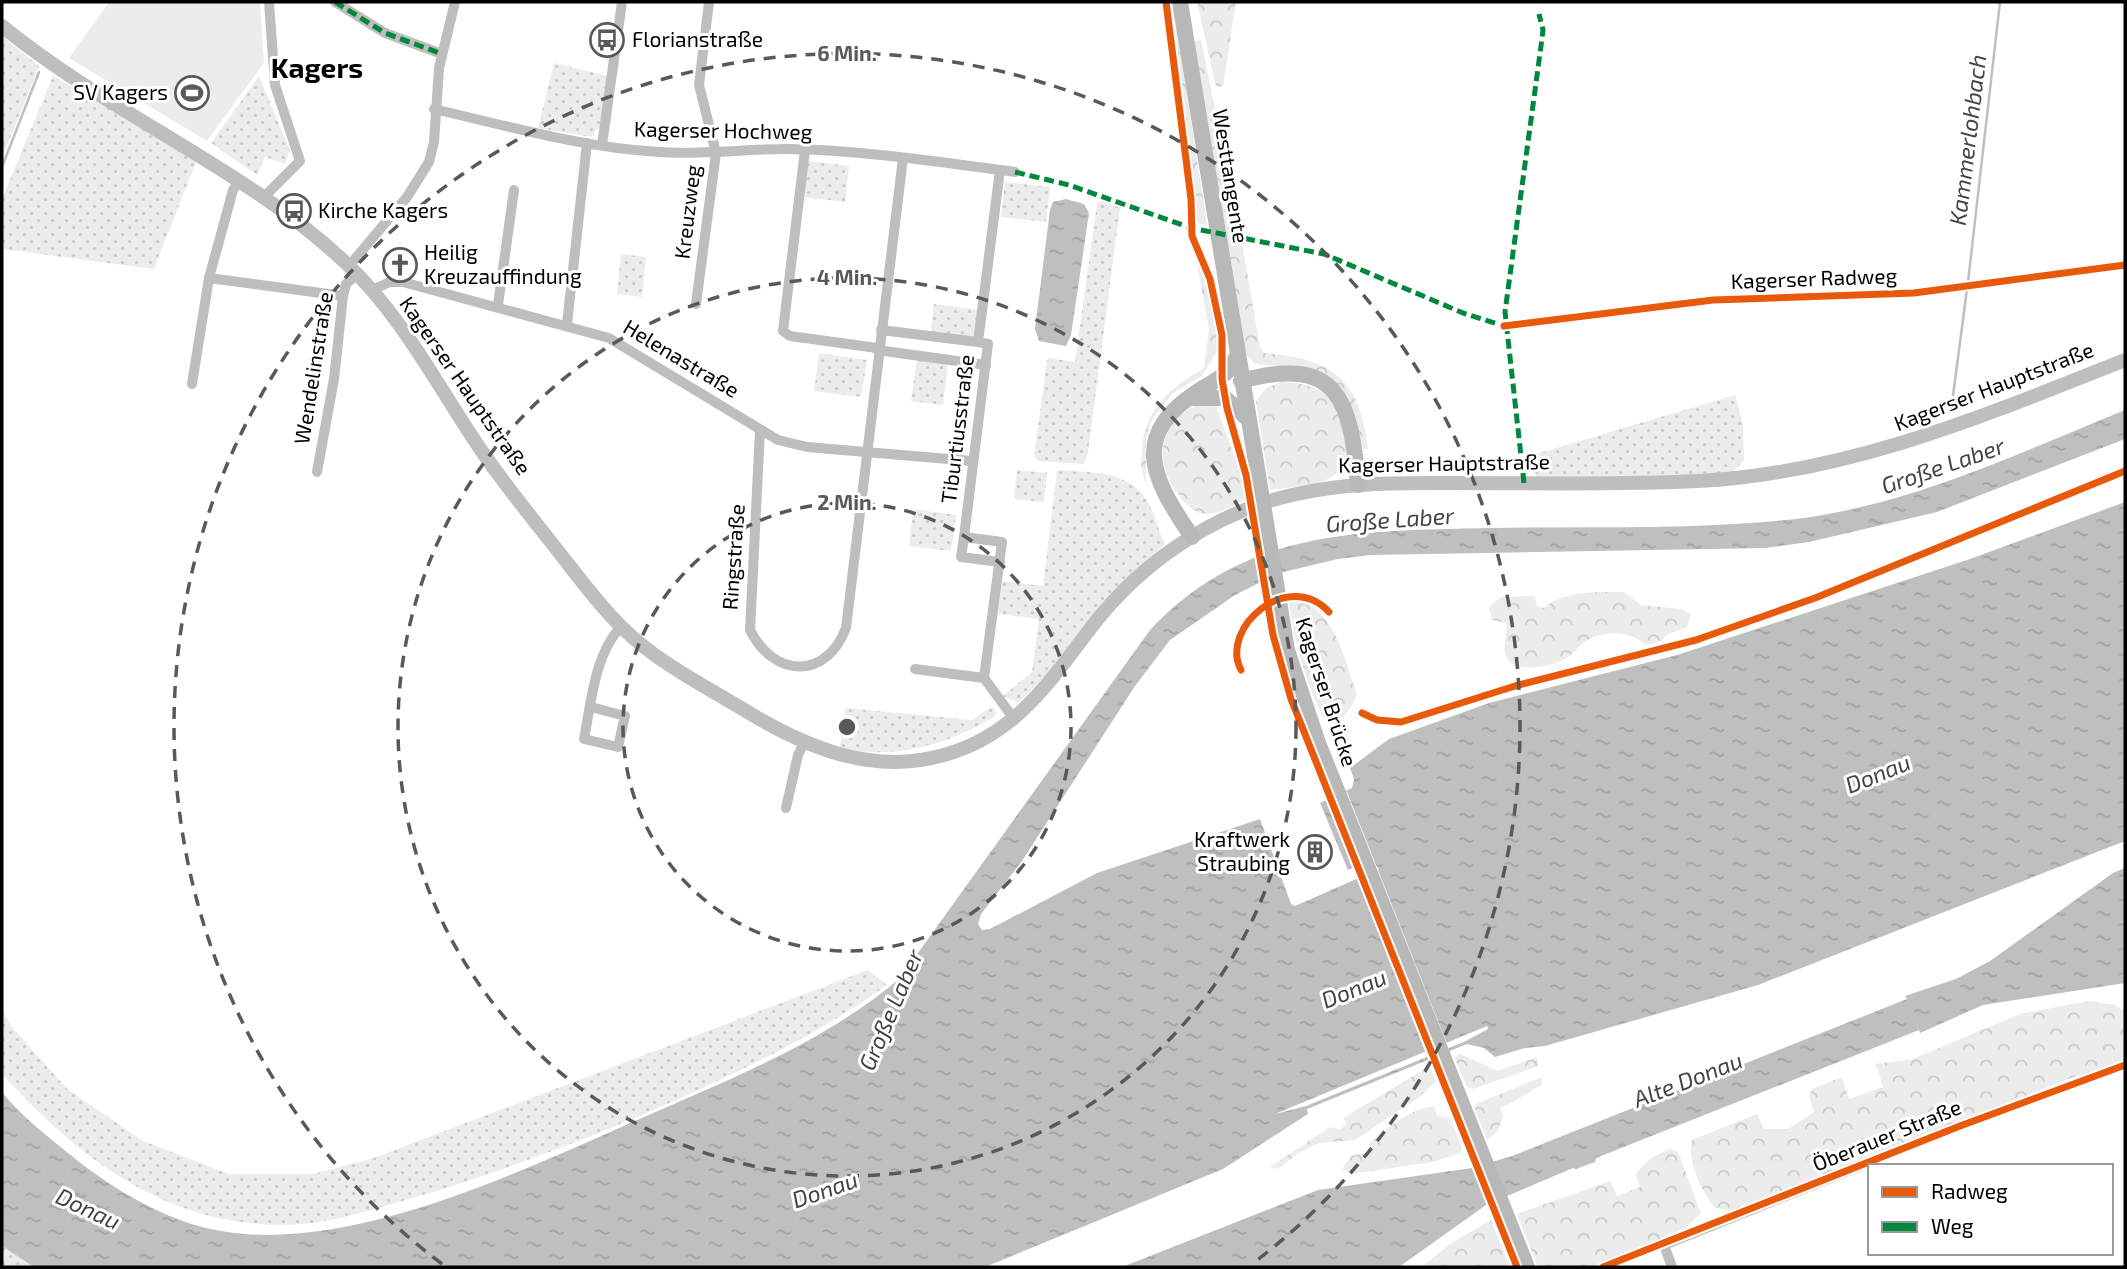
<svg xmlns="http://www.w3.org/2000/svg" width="2127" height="1269" viewBox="0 0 2127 1269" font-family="'Exo 2',sans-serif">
  <defs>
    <pattern id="green-dots" width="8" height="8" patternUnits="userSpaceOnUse" patternTransform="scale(1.75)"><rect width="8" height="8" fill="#ececec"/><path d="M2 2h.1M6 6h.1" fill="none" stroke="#c9c9c9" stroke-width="1.8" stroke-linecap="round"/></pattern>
    <pattern id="forest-crowns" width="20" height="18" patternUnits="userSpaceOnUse" patternTransform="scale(1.75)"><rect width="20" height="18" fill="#ececec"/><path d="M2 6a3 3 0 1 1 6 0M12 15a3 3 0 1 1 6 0" fill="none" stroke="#c9c9c9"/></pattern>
    <pattern id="water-ripples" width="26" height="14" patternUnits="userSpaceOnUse" patternTransform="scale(1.75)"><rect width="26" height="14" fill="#bfbfbf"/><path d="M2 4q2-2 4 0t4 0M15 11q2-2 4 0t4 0" fill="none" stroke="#a2a2a2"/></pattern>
  </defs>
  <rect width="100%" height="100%" fill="#fff"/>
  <g fill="url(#green-dots)">
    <polygon points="2,36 39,66 2,158"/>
    <polygon points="554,63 607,76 600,126 591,137 538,128"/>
    <polygon points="53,76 134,122 196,162 154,269 2,249 2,199"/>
    <polygon points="259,76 290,150 285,164 265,157 257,175 211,143"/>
    <polygon points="808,161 849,166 845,202 804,197"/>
    <polygon points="1005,182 1050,187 1046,222 1001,217"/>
    <polygon points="1102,201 1120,208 1088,452 1084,464 1039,461 1034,456 1047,361 1049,358 1075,362 1097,204"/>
    <polygon points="621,254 646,257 642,297 617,294"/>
    <polygon points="934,304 978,310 974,335 969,337 931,332"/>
    <polygon points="819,353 867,360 861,397 814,391"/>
    <polygon points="917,358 948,362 943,405 911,401"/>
    <polygon points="1735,395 1743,425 1744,460 1733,472 1695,475 1538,477 1528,468 1526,457"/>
    <polygon points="1017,470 1047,473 1044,502 1014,499"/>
    <path d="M1057,470C1090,473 1128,469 1148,502C1155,515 1158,530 1165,544L1102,602L1046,675L1018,703L1003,696L1032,672L1039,619L998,614L1002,581L1043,586Z"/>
    <polygon points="913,509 956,515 951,551 909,546"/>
    <path d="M992,706L996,713L993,718C945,745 892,761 840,747L845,708L972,720Z"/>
    <path d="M868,970L887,985C822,1032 748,1068 674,1101C590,1138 504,1171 416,1197C370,1210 325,1226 277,1225C160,1222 77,1156 2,1074V1009L11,1026L67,1089L143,1141L229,1174H313L371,1159Z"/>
    <polygon points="2,1246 34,1267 2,1267"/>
  </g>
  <g fill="url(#forest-crowns)">
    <polygon points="1197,2 1236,2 1223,86 1216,87"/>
    <polygon points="1174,28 1177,28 1207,225 1196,223"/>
    <path d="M1201,40L1238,220L1260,347L1264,353C1332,359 1360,378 1368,449H1363L1355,415L1347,399L1305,368L1255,364L1244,352L1194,41Z"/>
    <path d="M1198,252L1219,334L1217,351L1202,376L1173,393L1152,420L1146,438V482C1140,471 1141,463 1142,450C1145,408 1169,389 1204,368L1209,329L1195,253Z"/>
    <path d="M1281,382C1298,382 1314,385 1327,396C1348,415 1357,462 1330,478C1315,487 1287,487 1270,490L1256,401L1266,388Z"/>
    <path d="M1201,404L1216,406L1240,471L1245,500C1233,505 1219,515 1205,514C1193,513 1185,503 1179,495C1152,463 1159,418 1201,404Z"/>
    <path d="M1624,592L1641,605L1681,609L1691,614L1687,627L1668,634L1660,642L1646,645C1630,630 1604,630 1586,641C1578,646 1573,655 1565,659C1553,666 1517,673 1508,660C1500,648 1509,635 1506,623L1492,620L1489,607L1501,597L1535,596L1537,606L1544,608C1566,590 1596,592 1624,592Z"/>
    <path d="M1289,602C1334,599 1344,660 1357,694L1350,709L1336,723L1326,722C1306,686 1295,644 1289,602Z"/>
    <path d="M2089,1001L2115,1005L2124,1011L2125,1062L2071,1078L1733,1211L1715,1208C1701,1190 1687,1162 1692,1140L1757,1114L1764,1129H1788L1814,1112L1809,1095L1812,1089L1842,1077L1849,1099L1883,1087L1876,1064L1913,1059L2020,1014Z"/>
    <polygon points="1460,1054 1498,1071 1537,1057 1538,1066 1473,1089 1467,1087 1454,1057"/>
    <polygon points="1430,1066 1436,1081 1418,1098 1355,1140 1319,1143 1297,1154 1278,1169 1270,1167 1330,1127 1340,1129 1347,1124 1343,1118"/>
    <path d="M1542,1077V1085C1528,1091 1513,1105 1500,1107L1503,1117L1497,1132L1487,1140L1474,1107L1478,1103Z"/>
    <path d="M1434,1106L1437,1116L1451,1119L1462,1148L1460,1153L1433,1162L1351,1174L1342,1169L1351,1156L1371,1151L1369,1144C1389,1127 1407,1110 1434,1106Z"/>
    <polygon points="1670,1149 1678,1152 1701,1213 1683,1231 1592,1267 1538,1267 1517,1214 1610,1181 1617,1196 1640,1187 1635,1174 1651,1158"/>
    <polygon points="1491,1220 1510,1267 1422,1267 1450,1244"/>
  </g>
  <polygon fill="#ececec" points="109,2 260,2 264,63 207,141 69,58"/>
  <g fill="url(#water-ripples)" fill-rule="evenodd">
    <polygon points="1066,199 1084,204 1089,213 1071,335 1066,346 1039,341 1035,329 1050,210 1053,202"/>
    <path d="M2125,410V439L1937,512L1809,542L1765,548L1370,555L1338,559L1279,573L1235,595L1170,640L1135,686L1022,861L981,914L978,924L982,930L990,929L1097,873L1260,819L1291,904L1295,906L1379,869L1372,861L1348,870L1320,803L1352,788L1354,779L1350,768L1389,739L1489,703L1677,655L1970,559L2125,502V841L1758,985L1545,1046L1525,1048L1495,1057L1484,1048L1467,1044L1307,1109L1308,1114L1223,1169L985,1267H34L2,1246V1092C21,1116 45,1134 68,1153C107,1185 157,1216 206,1228C338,1260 516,1173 635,1121C726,1081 824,1043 900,978L1150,630C1246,527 1363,531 1495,528C1595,526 1696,530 1796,519C1911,505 2019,453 2125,410ZM1487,1026L1488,1029L1466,1041L1306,1106L1275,1114Z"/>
    <polygon points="2125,868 2125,983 1983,1005 1920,1033 1919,1030 1596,1158 1595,1162 1576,1169 1573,1168 1486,1205 1399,1267 1122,1267 1318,1190 1472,1168 1512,1156 1907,999 1905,996 1956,979 1990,961 2113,873"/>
  </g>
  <polygon fill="#fff" points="1347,792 1451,1054 1430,1063 1356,876 1375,867 1372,865 1354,872 1326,800"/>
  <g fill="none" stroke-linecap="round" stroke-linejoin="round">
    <g stroke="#bfbfbf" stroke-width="2.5">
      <polyline points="2,167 39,72"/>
      <polyline points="1968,282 2000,2"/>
      <polyline points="1951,411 1967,289"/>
    </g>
    <g stroke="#bebebe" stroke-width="10">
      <polyline points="335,2 385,33 442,54"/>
      <path d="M434,109C508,126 583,148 659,152C702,155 744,149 787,149C863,150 939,162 1015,172"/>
      <polyline points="602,145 622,2"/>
      <polyline points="805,150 783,331 790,336 877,348"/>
      <polyline points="1000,170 978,342 988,344 964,537 1002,542 984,678 1015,720"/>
      <polyline points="265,196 300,161 275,85 269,2"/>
      <polyline points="349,266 407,197 429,162 434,142 439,68 455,2"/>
      <polyline points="209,278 343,296"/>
      <polyline points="372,290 390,282 403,282 609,338 778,440 807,447 972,461"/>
      <polyline points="696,304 716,153 699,85 709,2"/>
      <polyline points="498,305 514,190"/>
      <polyline points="567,324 587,143"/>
      <polyline points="881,330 978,342"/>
      <polyline points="877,350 986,365"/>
      <polyline points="192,384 209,278 233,190 240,180"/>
      <path d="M760,431L750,630C774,678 826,680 846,628L903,158"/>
      <polyline points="317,472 334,379 343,296 346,284 357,274"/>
      <polyline points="964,537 961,557 1000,562"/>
      <polyline points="915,669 984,678"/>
      <path d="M591,707L625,716L618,747L584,739C591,703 595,653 621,627"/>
      <polyline points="786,808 798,755 804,743"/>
      <polyline points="1672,1267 1664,1245 1960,1126 2125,1065"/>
    </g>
    <path stroke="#bebebe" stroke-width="14" d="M2,26C111,115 244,167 347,264C403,317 438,387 481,450C505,485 532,518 558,551C584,584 610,620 643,646C676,672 715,692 751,714C810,749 874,775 944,755C1016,735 1050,681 1093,625C1142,562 1214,513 1292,495C1346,482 1401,483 1457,483C1537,483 1618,485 1699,481C1850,473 1986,415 2125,360"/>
    <g stroke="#b8b8b8" stroke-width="16">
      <polyline points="1180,2 1287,650 1318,743 1527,1267"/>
      <path d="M1241,381C1339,354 1351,401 1358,485"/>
      <polyline points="1191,398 1225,398 1248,419"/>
      <path d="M1192,537C1150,475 1129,434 1203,388C1220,378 1228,375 1237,356"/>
    </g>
    <g stroke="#00873e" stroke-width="5" stroke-dasharray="10 5" stroke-linecap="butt">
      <polyline points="335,2 385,33 442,54"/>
      <polyline points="1015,172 1069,185 1191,228 1324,254 1463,313 1504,326"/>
      <polyline points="1524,483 1505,312 1541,46 1543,30 1539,14"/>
    </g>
    <g stroke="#fff" stroke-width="11">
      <g id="cycleway">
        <polyline points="1166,2 1191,199 1192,236 1210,279 1222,335 1222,379 1227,408 1246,475 1273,635 1291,699 1517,1267"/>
        <polyline points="1504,326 1713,300 1914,293 2125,265"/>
        <path d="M1241,670C1219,628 1288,568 1329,612"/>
        <polyline points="1362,713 1377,720 1401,722 1515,686 1696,640 1815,598 2125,471"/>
        <polyline points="1603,1267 1960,1126 2125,1065"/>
      </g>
    </g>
    <use href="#cycleway" stroke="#e8590c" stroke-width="7"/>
  </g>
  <g fill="none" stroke="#595959" stroke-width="3.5" stroke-dasharray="12 9">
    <circle cx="847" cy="727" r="224"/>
    <circle cx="847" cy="727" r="449"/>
    <path d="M442 1264A673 673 0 1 1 1252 1264"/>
  </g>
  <defs>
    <g id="bus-ring" transform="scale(1.75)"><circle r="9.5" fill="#fff" stroke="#595959" stroke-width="1.5"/><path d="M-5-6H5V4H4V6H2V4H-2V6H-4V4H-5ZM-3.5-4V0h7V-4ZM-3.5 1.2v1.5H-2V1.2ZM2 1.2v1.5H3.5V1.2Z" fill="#595959"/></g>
    <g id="stadium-ring" transform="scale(1.75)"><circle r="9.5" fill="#fff" stroke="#595959" stroke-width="1.5"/><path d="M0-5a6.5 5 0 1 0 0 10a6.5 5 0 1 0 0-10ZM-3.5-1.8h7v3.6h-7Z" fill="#595959"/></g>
    <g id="church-ring" transform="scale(1.75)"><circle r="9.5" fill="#fff" stroke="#595959" stroke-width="1.5"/><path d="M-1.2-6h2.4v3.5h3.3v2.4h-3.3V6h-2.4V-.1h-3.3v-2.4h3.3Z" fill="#595959"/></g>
    <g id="building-ring" transform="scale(1.75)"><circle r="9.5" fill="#fff" stroke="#595959" stroke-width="1.5"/><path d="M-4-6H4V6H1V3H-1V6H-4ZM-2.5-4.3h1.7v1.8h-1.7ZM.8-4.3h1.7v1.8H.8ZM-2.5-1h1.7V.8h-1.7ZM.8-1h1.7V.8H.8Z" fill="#595959"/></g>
  </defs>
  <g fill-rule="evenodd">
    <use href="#bus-ring" x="607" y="40"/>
    <use href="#stadium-ring" x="192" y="93"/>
    <use href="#bus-ring" x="294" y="211"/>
    <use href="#church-ring" x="400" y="265"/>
    <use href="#building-ring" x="1315" y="852"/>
  </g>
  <g text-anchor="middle" stroke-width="6" stroke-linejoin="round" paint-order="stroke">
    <g font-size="21" fill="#000" stroke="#fff" text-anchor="start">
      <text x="632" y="47">Florianstraße</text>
      <text x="168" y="100" text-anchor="end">SV Kagers</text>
      <text x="318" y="218">Kirche Kagers</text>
      <text x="424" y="260">Heilig<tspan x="424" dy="24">Kreuzauffindung</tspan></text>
      <text x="1290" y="847" text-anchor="end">Kraftwerk<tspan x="1290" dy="24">Straubing</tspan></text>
    </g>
    <g font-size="21" fill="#000" stroke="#fff">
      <text transform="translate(723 131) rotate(1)" y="7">Kagerser Hochweg</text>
      <text transform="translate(1230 176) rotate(81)" y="7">Westtangente</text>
      <text transform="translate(688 212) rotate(-83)" y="7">Kreuzweg</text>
      <text transform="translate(1814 279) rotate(-2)" y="7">Kagerser Radweg</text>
      <text transform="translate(681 359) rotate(31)" y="7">Helenastraße</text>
      <text transform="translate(314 368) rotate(-81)" y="7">Wendelinstraße</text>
      <text transform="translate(465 386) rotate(55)" y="7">Kagerser Hauptstraße</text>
      <text transform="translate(1994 387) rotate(-21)" y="7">Kagerser Hauptstraße</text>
      <text transform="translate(958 429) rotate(-83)" y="7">Tiburtiusstraße</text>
      <text transform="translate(1444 464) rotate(-1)" y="7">Kagerser Hauptstraße</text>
      <text transform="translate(734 557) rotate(-86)" y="7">Ringstraße</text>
      <text transform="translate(1326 692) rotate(72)" y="7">Kagerser Brücke</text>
      <text transform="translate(1887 1136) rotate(-22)" y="7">Öberauer Straße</text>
    </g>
    <g font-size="23" font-style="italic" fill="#444" stroke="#fff">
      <text transform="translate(1968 140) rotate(-83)" y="8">Kammerlohbach</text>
      <text transform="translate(1943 466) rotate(-19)" y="8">Große Laber</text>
      <text transform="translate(1390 520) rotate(-4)" y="8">Große Laber</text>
      <text transform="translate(1878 774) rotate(-22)" y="8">Donau</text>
      <text transform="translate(1354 989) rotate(-22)" y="8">Donau</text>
      <text transform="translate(891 1010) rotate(-67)" y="8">Große Laber</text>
      <text transform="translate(1688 1080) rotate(-21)" y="8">Alte Donau</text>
      <text transform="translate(825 1190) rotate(-19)" y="8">Donau</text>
      <text transform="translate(88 1209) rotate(25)" y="8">Donau</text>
    </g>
    <g font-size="28" font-weight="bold" fill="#000" stroke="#fff">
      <text x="317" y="78">Kagers</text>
    </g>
  </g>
  <circle cx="847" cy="727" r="10" fill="#595959" stroke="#fff" stroke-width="3.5"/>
  <g font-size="21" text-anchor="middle" font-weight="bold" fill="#595959" stroke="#fff" stroke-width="6" stroke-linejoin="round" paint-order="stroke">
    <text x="847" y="61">6 Min.</text>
    <text x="847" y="285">4 Min.</text>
    <text x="847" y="510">2 Min.</text>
  </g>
  <rect width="2127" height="1269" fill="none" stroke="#000000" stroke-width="7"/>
  <rect x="1868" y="1164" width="245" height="91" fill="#ffffff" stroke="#999999" stroke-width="2"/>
  <rect x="1882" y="1187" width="35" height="10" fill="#e8590c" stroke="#999999" stroke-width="2"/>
  <text x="1931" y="1199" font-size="21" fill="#000000">Radweg</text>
  <rect x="1882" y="1222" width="35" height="10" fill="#00873e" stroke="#999999" stroke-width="2"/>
  <text x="1931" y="1234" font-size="21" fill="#000000">Weg</text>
</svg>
